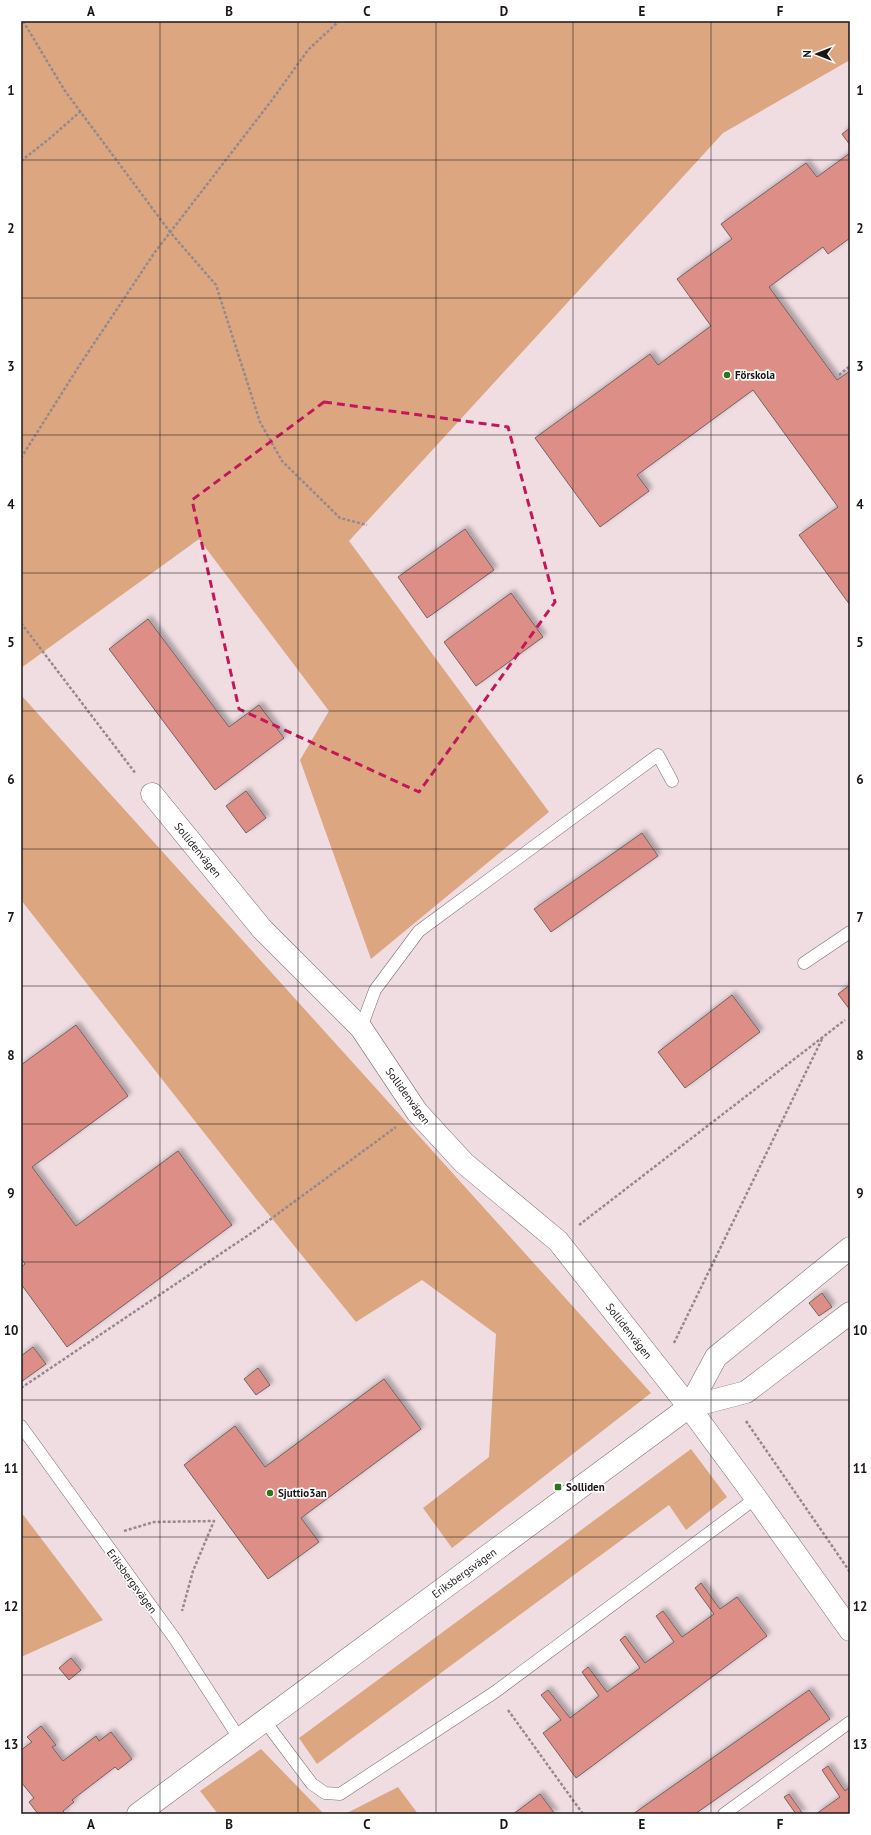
<svg xmlns="http://www.w3.org/2000/svg" width="871" height="1835" viewBox="0 0 871 1835" font-family="'PT Sans',sans-serif">
  <defs>
    <filter id="shadow"><feDropShadow dx="3.5" dy="-3.5" stdDeviation="2" flood-color="#0004"/></filter>
  </defs>
  <rect width="100%" height="100%" fill="#efdde2"/>
  <g fill="#dca681">
    <polygon points="21,21 850,21 850,60 723,133 349,541 549,812 371,959 300,760 329,711 199,539 21,668"/>
    <polygon points="21,695 651,1393 452,1548 423,1508 489,1457 496,1334 422,1280 356,1322 257,1200 21,900"/>
    <polygon points="691,1449 727,1497 686,1530 669,1505 317,1764 299,1738"/>
    <polygon points="21,1512 103,1620 21,1657"/>
    <polygon points="261,1749 324,1814 218,1814 200,1791"/>
    <polygon points="398,1787 418,1814 345,1814"/>
  </g>
  <g fill="#dd8e86" stroke="#736361" filter="url(#shadow)">
    <polygon points="850,128 850,145 842,134"/>
    <polygon points="850,153 850,238 828,254 823,247 769,287 837,380 850,371 850,605 799,535 838,507 753,390 637,475 649,491 600,527 535,438 650,354 658,365 711,326 677,279 732,239 721,224 806,163 817,177"/>
    <polygon points="465,529 494,570 427,618 398,577"/>
    <polygon points="511,593 543,637 476,686 444,642"/>
    <polygon points="148,619 229,727 259,705 284,738 215,790 109,649"/>
    <polygon points="246,791 266,818 246,833 226,806"/>
    <polygon points="642,833 658,856 551,932 534,909"/>
    <polygon points="850,985 850,1010 838,994"/>
    <polygon points="732,995 760,1032 685,1088 658,1052"/>
    <polygon points="76,1025 128,1096 32,1167 76,1226 178,1151 232,1225 67,1347 21,1284 21,1267 25,1264 21,1258 21,1065"/>
    <polygon points="822,1293 832,1307 819,1316 809,1303"/>
    <polygon points="33,1347 46,1364 21,1382 21,1356"/>
    <polygon points="258,1368 270,1385 256,1395 244,1379"/>
    <polygon points="384,1379 421,1429 301,1518 319,1542 268,1579 184,1465 235,1426 265,1467"/>
    <polygon points="701,1583 720,1609 737,1597 767,1636 576,1778 543,1733 561,1720 541,1695 548,1690 570,1718 599,1696 582,1672 588,1667 607,1692 640,1668 620,1640 625,1636 645,1663 674,1642 656,1616 663,1611 682,1637 714,1614 695,1588"/>
    <polygon points="71,1658 81,1670 69,1680 59,1668"/>
    <polygon points="809,1690 830,1719 695,1814 633,1814"/>
    <polygon points="41,1726 56,1745 52,1747 63,1761 96,1736 99,1741 111,1732 132,1759 118,1770 115,1767 72,1800 74,1802 63,1811 66,1814 38,1814 29,1802 34,1798 21,1782 21,1750 32,1742 27,1737"/>
    <polygon points="828,1766 845,1791 850,1787 850,1814 816,1814 840,1797 822,1770"/>
    <polygon points="540,1794 555,1814 513,1814 520,1809"/>
    <polygon points="789,1794 803,1814 796,1814 784,1797"/>
  </g>
  <g fill="none" stroke-linecap="round" stroke-linejoin="round">
    <g stroke="#7b6b6f" stroke-width="13">
      <g id="service">
        <polyline points="804,963 850,932"/>
        <polyline points="361,1028 375,990 419,931 658,755 672,781"/>
        <polyline points="21,1426 175,1639 239,1738"/>
        <polyline points="264,1720 312,1784 325,1793 340,1794 495,1692 756,1498"/>
        <polyline points="724,1814 850,1722"/>
      </g>
    </g>
    <g stroke="#7b6b6f" stroke-width="23">
      <g id="minor">
        <polyline points="152,794 262,929 361,1028 417,1112 464,1163 558,1241 689,1407 756,1498 850,1630"/>
        <polyline points="689,1407 716,1357 850,1248"/>
        <polyline points="138,1814 689,1407 746,1392 850,1313"/>
      </g>
    </g>
    <g stroke="#96898d" stroke-width="2.5" stroke-dasharray="3 2" stroke-linecap="butt">
      <polyline points="23,21 65,91 170,232 216,285 260,422 282,461 340,518 367,525"/>
      <polyline points="21,161 49,139 81,111"/>
      <polyline points="839,375 850,366"/>
      <polyline points="21,458 79,366 155,252 272,100 308,50 339,21"/>
      <polyline points="21,623 136,774"/>
      <polyline points="579,1225 845,1020"/>
      <polyline points="674,1343 823,1037"/>
      <polyline points="21,1388 253,1232 396,1127"/>
      <polyline points="746,1421 850,1572"/>
      <polyline points="124,1531 154,1522 214,1521 193,1571 182,1611"/>
      <polyline points="508,1710 583,1814"/>
    </g>
    <use href="#service" stroke="#fff" stroke-width="12"/>
    <use href="#minor" stroke="#fff" stroke-width="22"/>
  </g>
  <path fill="none" stroke="#c2185b" stroke-width="3" stroke-dasharray="8 5" stroke-linejoin="round" d="M324,402L508,427L555,602L419,792L239,709L192,500Z"/>
  <path fill="none" stroke="#1b1517" stroke-width="1" stroke-opacity="0.55" d="M160,21V1814M298,21V1814M436,21V1814M573,21V1814M711,21V1814M21,160H850M21,298H850M21,435H850M21,573H850M21,711H850M21,849H850M21,986H850M21,1124H850M21,1262H850M21,1400H850M21,1537H850M21,1675H850"/>
  <g fill="#2b771e" stroke="#fff" stroke-width="1.5">
    <circle cx="727" cy="375" r="4"/>
    <rect x="554" y="1483" width="8" height="8" rx="2"/>
    <circle cx="270" cy="1493" r="4"/>
  </g>
  <g text-anchor="middle" stroke-width="3.5" stroke-linejoin="round" paint-order="stroke">
    <g font-size="11" font-weight="bold" fill="#1b1517" stroke="#fff" text-anchor="start">
      <text x="735" y="379">Förskola</text>
      <text x="566" y="1491">Solliden</text>
      <text x="278" y="1497">Sjuttio3an</text>
    </g>
    <g font-size="11" fill="#1b1517" stroke="#fff">
      <text transform="translate(198 850) rotate(51)" y="4">Sollidenvägen</text>
      <text transform="translate(408 1096) rotate(54)" y="4">Sollidenvägen</text>
      <text transform="translate(629 1331) rotate(52)" y="4">Sollidenvägen</text>
      <text transform="translate(464 1573) rotate(-36)" y="4">Eriksbergsvägen</text>
      <text transform="translate(132 1581) rotate(54)" y="4">Eriksbergsvägen</text>
    </g>
  </g>
  <rect width="871" height="1835" fill="none" stroke="#ffffff" stroke-width="44"/>
  <g transform="translate(817 54) rotate(270)" stroke="#ffffff" stroke-width="3" paint-order="stroke">
  <path d="M0-3L7 15L0 10L-7 15Z" fill="#1b1517"/>
  <text y="-6" font-size="11" font-weight="bold" text-anchor="middle" fill="#1b1517">N</text>
  </g>
  <rect x="22" y="22" width="827" height="1791" fill="none" stroke="#1b1517" stroke-width="1.5"/>
  <g font-size="13" text-anchor="middle" font-weight="bold" fill="#1b1517">
    <text x="91" y="16">A</text>
    <text x="229" y="16">B</text>
    <text x="367" y="16">C</text>
    <text x="504" y="16">D</text>
    <text x="642" y="16">E</text>
    <text x="780" y="16">F</text>
    <text x="11" y="95">1</text>
    <text x="860" y="95">1</text>
    <text x="11" y="233">2</text>
    <text x="860" y="233">2</text>
    <text x="11" y="371">3</text>
    <text x="860" y="371">3</text>
    <text x="11" y="509">4</text>
    <text x="860" y="509">4</text>
    <text x="11" y="647">5</text>
    <text x="860" y="647">5</text>
    <text x="11" y="784">6</text>
    <text x="860" y="784">6</text>
    <text x="11" y="922">7</text>
    <text x="860" y="922">7</text>
    <text x="11" y="1060">8</text>
    <text x="860" y="1060">8</text>
    <text x="11" y="1198">9</text>
    <text x="860" y="1198">9</text>
    <text x="11" y="1335">10</text>
    <text x="860" y="1335">10</text>
    <text x="11" y="1473">11</text>
    <text x="860" y="1473">11</text>
    <text x="11" y="1611">12</text>
    <text x="860" y="1611">12</text>
    <text x="11" y="1749">13</text>
    <text x="860" y="1749">13</text>
    <text x="91" y="1829">A</text>
    <text x="229" y="1829">B</text>
    <text x="367" y="1829">C</text>
    <text x="504" y="1829">D</text>
    <text x="642" y="1829">E</text>
    <text x="780" y="1829">F</text>
  </g>
</svg>
